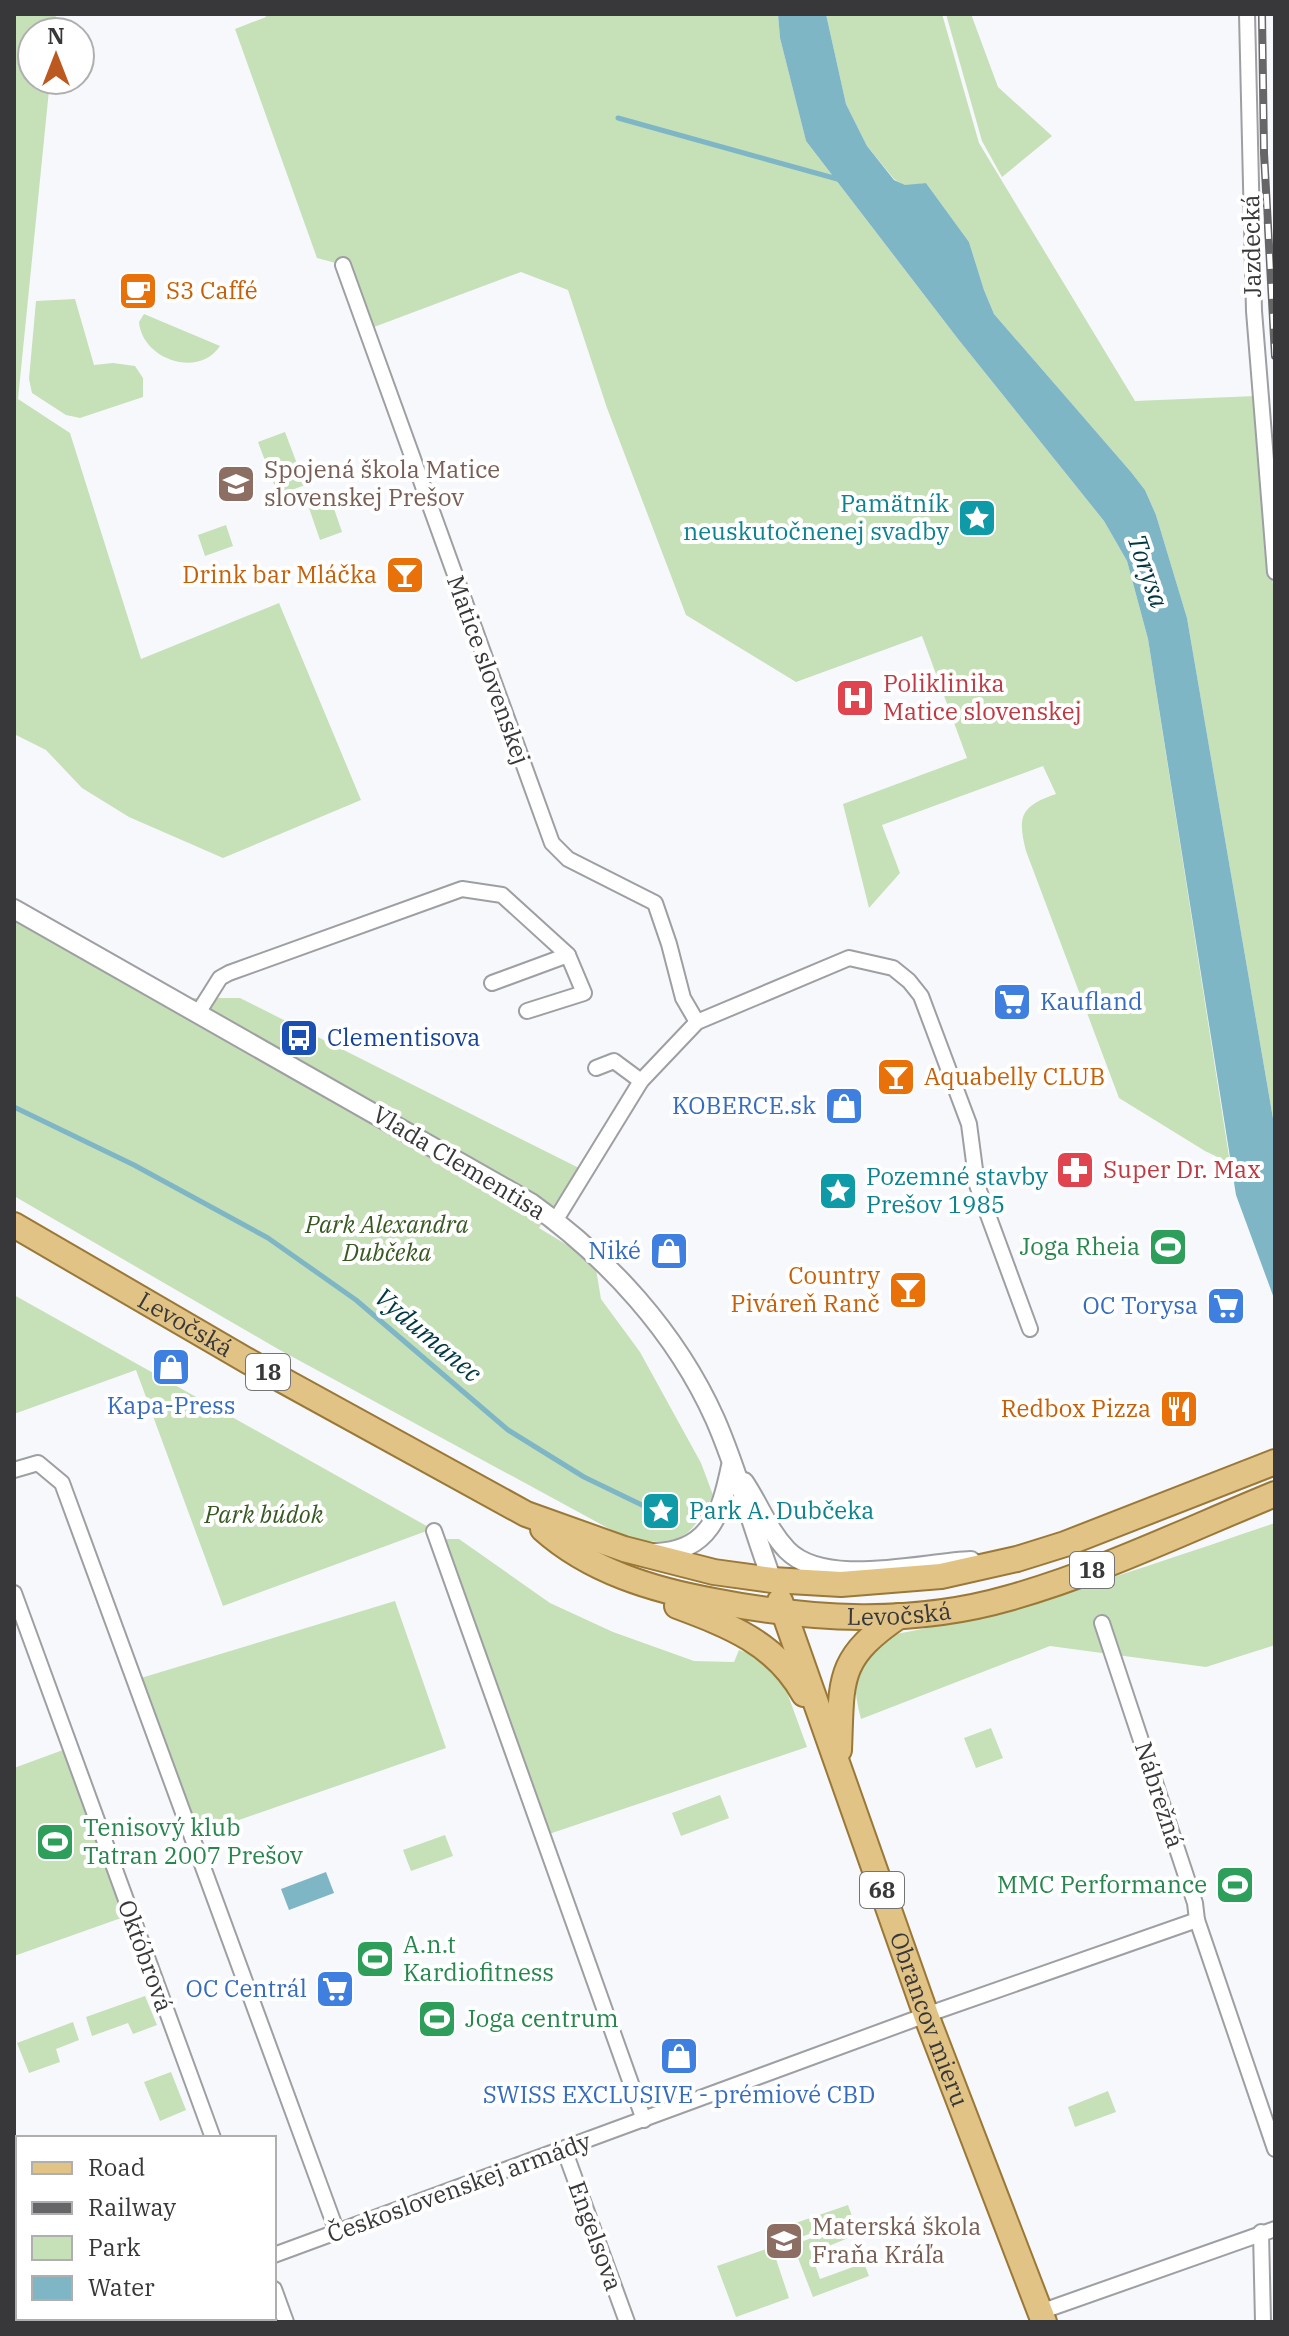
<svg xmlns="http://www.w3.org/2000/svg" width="1289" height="2336" viewBox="0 0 1289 2336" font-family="'IBM Plex Serif',serif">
  <rect width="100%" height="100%" fill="#f7f8fc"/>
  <g fill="#c6e0b8">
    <polygon points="14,14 56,14 54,32 32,32 32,80 50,80 18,399 70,433 141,659 279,603 361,800 223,858 129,817 82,788 46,750 14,734"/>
    <path d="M265,14H778L780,38L806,141L958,339L1104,521L1127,561L1148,639L1230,1163L1205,1151L1119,1098L1026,851C1017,816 1021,806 1056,794L1043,766L882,825L900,873L869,908L843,804L967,758L922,636L796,682L686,615L607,408L568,290L521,272L366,330L343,265L317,258L235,29L266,17Z"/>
    <polygon points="826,14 942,14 979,143 1135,401 1256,396 1262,498 1275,600 1275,1130 1187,618 1156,515 1145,490 1131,472 994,314 984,290 969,242 926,183 905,186 894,179 867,146 846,104"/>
    <polygon points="946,14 971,14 998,87 1052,136 1002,177 982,141"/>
    <polygon points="75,299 94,365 113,363 135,366 143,378 143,397 80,418 66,415 32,393 29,379 36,301"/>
    <path d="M144,314L220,346C198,379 142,359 139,322Z"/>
    <polygon points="285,432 305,485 278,495 258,442"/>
    <polygon points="331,500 342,532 320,540 309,508"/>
    <polygon points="226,525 233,546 205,556 198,535"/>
    <path d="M14,909L174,998H240L579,1168L539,1228L577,1251L596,1269L601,1299L640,1352L701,1463L713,1495C689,1541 680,1546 628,1539L278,1349L14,1196Z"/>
    <polygon points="14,1295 432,1529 223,1606 136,1370 14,1414"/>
    <path d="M1275,1523V1645L1206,1667L1050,1646L861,1719C850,1676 856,1671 880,1637C1016,1613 1145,1567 1275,1523Z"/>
    <polygon points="446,1539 459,1539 550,1603 613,1632 694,1661 734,1662 739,1650 777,1665 807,1747 549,1834"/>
    <polygon points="395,1601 446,1748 196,1835 141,1678"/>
    <polygon points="991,1728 1003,1758 976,1768 964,1738"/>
    <polygon points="63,1750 124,1917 14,1956 14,1768"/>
    <polygon points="720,1795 729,1818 681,1836 672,1813"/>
    <polygon points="445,1835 453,1856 411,1871 403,1850"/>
    <polygon points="145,1996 157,2025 133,2034 128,2023 92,2036 86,2017"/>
    <polygon points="73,2022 79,2040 56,2049 60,2062 29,2073 17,2043"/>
    <polygon points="171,2072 186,2110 160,2121 144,2082"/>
    <polygon points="1108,2091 1116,2112 1075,2127 1068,2107"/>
    <polygon points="848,2205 853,2219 789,2241 784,2227"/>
    <polygon points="851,2223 856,2235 811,2253 820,2279 864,2263 869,2276 813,2297 793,2245"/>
    <polygon points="772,2247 789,2298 736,2317 717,2266"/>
  </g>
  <g fill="#7eb6c5">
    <polygon points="778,14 826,14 846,104 867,146 894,180 905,185 926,183 969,242 984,290 994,314 1131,472 1145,490 1156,515 1187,618 1275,1130 1275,1301 1236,1195 1148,639 1127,561 1104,521 958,339 806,141 780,38"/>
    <polygon points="326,1872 334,1893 289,1910 281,1889"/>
  </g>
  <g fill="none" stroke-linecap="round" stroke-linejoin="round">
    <g stroke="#7eb6c5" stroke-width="5">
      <polyline points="618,118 841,180"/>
      <polyline points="14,1107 134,1165 268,1238 356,1300 508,1430 584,1477 644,1506"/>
    </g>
    <g stroke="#9e9fa2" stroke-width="18">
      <g id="minor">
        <polyline points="1247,14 1254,311 1275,572"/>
        <polyline points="343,265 552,843 568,859 655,903 669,944 683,998 697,1022"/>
        <polyline points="527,1011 584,993 568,955"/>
        <polyline points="198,1013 220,978 229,973 462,889 502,895 568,955 492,983"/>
        <polyline points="596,1068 614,1061 641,1081"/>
        <polyline points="555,1221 641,1081 697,1022 849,958 893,968 909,981 921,996 969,1124 977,1185 1030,1329"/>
        <polyline points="14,1470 38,1463 62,1483 337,2232"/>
        <polyline points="434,1531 644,2120"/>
        <polyline points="14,1593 213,2138"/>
        <polyline points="1102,1623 1195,1903 1197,1920 1275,2149"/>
        <polyline points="564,2149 627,2322"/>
        <polyline points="1261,2232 1263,2322"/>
        <polyline points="274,2255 926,2015 1197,1920"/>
        <polyline points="274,2289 286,2322"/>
        <polyline points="1040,2312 1275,2229"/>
        <polyline points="94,2322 105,2318"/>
      </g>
    </g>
    <g stroke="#9e9fa2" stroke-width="22">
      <g id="tertiary">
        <path d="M14,909L531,1203C608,1258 676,1332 715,1419C738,1471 752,1527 772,1580"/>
        <path d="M744,1482C759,1504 768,1530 787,1550C825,1589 921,1563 971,1561"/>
        <path d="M654,1553C710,1552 721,1513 731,1466"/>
      </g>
    </g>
    <g stroke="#9a7837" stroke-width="28">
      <g id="primary">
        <path id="s1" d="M14,1225L246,1360L526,1514L624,1549L714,1572L772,1580L841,1584L941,1576L1017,1559L1065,1544L1275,1462"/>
        <path id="s2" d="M543,1529C590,1571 653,1590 714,1601C811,1620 912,1626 1009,1598C1101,1572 1187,1530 1275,1494"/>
        <path id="s3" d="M780,1601L926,2015L1044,2322"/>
        <path d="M677,1606C728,1625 776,1643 804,1694"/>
        <path d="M839,1750C842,1679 836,1659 899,1616"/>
      </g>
    </g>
    <use href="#minor" stroke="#fff" stroke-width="14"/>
    <use href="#tertiary" stroke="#fff" stroke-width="18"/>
    <use href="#primary" stroke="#e2c386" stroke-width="24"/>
    <g stroke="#666668" stroke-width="8">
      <polyline id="rail" points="1262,14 1264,153 1275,356"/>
    </g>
    <use href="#rail" stroke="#fff" stroke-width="5" stroke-dasharray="15" stroke-linecap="butt"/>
  </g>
  <defs>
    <g id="cafe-square" transform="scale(2)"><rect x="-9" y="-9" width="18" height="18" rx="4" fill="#e8710a" stroke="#fff"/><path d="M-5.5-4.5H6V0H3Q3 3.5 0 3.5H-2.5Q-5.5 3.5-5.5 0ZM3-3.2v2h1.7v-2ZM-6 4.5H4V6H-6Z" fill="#fff"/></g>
    <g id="school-square" transform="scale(2)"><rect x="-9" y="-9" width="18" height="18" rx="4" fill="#8d6e63" stroke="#fff"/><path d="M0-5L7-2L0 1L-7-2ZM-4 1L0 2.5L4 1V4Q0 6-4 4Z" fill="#fff"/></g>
    <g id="sight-square" transform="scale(2)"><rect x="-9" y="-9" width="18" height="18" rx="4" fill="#0f9aa8" stroke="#fff"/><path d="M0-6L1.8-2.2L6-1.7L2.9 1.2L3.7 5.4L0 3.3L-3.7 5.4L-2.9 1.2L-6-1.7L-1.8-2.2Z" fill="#fff"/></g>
    <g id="bar-square" transform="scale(2)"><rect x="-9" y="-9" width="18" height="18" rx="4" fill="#e8710a" stroke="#fff"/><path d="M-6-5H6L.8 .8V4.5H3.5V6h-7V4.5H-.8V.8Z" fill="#fff"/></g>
    <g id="hospital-square" transform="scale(2)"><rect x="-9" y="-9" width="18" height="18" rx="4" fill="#e0444e" stroke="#fff"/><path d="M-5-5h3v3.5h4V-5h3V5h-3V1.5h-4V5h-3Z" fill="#fff"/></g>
    <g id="supermarket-square" transform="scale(2)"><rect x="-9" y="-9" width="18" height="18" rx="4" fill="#3f7fe0" stroke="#fff"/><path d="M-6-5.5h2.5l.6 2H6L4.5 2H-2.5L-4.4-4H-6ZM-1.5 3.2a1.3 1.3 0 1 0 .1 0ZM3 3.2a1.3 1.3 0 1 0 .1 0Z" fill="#fff"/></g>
    <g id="bus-square" transform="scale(2)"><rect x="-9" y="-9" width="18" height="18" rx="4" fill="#1a4fb4" stroke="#fff"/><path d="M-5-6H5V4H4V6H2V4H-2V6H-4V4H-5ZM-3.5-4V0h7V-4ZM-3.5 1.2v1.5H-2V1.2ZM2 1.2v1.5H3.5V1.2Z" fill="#fff"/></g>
    <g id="shop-square" transform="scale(2)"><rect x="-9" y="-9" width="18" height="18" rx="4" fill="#3f7fe0" stroke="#fff"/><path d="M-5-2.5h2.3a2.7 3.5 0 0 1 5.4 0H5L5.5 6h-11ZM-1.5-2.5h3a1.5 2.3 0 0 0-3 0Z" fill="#fff"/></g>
    <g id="pharmacy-square" transform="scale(2)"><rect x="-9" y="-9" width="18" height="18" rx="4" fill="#e0444e" stroke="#fff"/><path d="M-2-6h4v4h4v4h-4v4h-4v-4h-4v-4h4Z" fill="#fff"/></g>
    <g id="stadium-square" transform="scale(2)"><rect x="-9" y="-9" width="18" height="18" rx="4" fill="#2e9e5b" stroke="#fff"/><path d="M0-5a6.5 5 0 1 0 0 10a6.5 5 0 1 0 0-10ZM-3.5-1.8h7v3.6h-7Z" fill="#fff"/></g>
    <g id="restaurant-square" transform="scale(2)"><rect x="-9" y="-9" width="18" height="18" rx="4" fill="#e8710a" stroke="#fff"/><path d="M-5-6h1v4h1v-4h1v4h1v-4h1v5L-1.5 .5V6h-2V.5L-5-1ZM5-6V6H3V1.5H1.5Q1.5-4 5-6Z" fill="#fff"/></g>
  </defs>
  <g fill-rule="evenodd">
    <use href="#cafe-square" x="138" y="291"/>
    <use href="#school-square" x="236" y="484"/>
    <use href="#sight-square" x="977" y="518"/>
    <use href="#bar-square" x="405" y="575"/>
    <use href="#hospital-square" x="855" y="698"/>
    <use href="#supermarket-square" x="1012" y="1002"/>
    <use href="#bus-square" x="299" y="1038"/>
    <use href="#bar-square" x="896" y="1077"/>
    <use href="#shop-square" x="844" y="1106"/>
    <use href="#pharmacy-square" x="1075" y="1170"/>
    <use href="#sight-square" x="838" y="1191"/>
    <use href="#stadium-square" x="1168" y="1247"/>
    <use href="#shop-square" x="669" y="1251"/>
    <use href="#bar-square" x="908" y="1290"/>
    <use href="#supermarket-square" x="1226" y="1306"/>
    <use href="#shop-square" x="171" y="1367"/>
    <use href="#restaurant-square" x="1179" y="1409"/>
    <use href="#sight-square" x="661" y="1511"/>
    <use href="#stadium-square" x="55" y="1842"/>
    <use href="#stadium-square" x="1235" y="1885"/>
    <use href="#stadium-square" x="375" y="1959"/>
    <use href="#supermarket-square" x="335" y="1989"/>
    <use href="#stadium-square" x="437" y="2019"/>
    <use href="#shop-square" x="679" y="2056"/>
    <use href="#school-square" x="784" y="2241"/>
  </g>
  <g text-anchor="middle" stroke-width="8" stroke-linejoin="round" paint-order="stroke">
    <g fill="#fff" stroke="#747475" stroke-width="2">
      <rect x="246" y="1354" width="44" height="36" rx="6"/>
      <rect x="1070" y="1552" width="44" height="36" rx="6"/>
      <rect x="860" y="1872" width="44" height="36" rx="6"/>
    </g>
    <g font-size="22" font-weight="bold" fill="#38383a">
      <text x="268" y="1380">18</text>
      <text x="1092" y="1578">18</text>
      <text x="882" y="1898">68</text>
    </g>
    <g font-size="24" fill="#38383a" stroke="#fff">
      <text transform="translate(1252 246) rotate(-91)" y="8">Jazdecká</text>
      <text transform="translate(488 670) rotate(70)" y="8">Matice slovenskej</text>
      <text transform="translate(459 1163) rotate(31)" y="8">Vlada Clementisa</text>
      <text dy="8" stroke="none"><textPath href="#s1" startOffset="198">Levočská</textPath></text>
      <text dy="8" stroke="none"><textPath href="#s2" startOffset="374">Levočská</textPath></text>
      <text transform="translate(1159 1795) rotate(72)" y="8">Nábrežná</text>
      <text transform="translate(145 1956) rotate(70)" y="8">Októbrová</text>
      <text dy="8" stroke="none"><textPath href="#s3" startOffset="444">Obrancov mieru</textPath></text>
      <text transform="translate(459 2188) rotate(-20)" y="8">Československej armády</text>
      <text transform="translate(595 2236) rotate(70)" y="8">Engelsova</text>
    </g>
    <g font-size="24" fill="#c56008" stroke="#fff" text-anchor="end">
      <text x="166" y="299" text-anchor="start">S3 Caffé</text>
      <text x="377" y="583">Drink bar Mláčka</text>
      <text x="924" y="1085" text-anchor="start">Aquabelly CLUB</text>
      <text x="880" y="1284">Country<tspan x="880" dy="28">Piváreň Ranč</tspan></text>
      <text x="1151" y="1417">Redbox Pizza</text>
    </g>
    <g font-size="24" fill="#785e54" stroke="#fff" text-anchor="start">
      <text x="264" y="478">Spojená škola Matice<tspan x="264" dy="28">slovenskej Prešov</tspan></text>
      <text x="812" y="2235">Materská škola<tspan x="812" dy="28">Fraňa Kráľa</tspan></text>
    </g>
    <g font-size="24" fill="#0d838f" stroke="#fff" text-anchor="start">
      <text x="949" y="512" text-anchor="end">Pamätník<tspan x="949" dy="28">neuskutočnenej svadby</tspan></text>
      <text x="866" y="1185">Pozemné stavby<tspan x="866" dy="28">Prešov 1985</tspan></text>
      <text x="689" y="1519">Park A. Dubčeka</text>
    </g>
    <g font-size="24" fill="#be3a42" stroke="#fff" text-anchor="start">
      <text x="883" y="692">Poliklinika<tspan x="883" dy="28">Matice slovenskej</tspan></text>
      <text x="1103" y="1178">Super Dr. Max</text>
    </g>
    <g font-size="24" fill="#366cbe" stroke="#fff" text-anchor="end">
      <text x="1040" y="1010" text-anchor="start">Kaufland</text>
      <text x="816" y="1114">KOBERCE.sk</text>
      <text x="641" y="1259">Niké</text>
      <text x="1198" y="1314">OC Torysa</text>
      <text x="171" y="1414" text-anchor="middle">Kapa-Press</text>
      <text x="307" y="1997">OC Centrál</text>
      <text x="679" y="2103" text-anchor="middle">SWISS EXCLUSIVE - prémiové CBD</text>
    </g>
    <g font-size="24" fill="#164399" stroke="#fff" text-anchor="start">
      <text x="327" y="1046">Clementisova</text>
    </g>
    <g font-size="24" font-style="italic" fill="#385922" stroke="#fff">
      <text x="387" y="1233">Park Alexandra<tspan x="387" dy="28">Dubčeka</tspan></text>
      <text x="264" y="1523">Park búdok</text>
    </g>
    <g font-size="24" fill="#27864d" stroke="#fff" text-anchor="start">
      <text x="1140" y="1255" text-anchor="end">Joga Rheia</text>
      <text x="83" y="1836">Tenisový klub<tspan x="83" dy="28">Tatran 2007 Prešov</tspan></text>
      <text x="1207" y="1893" text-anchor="end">MMC Performance</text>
      <text x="403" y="1953">A.n.t<tspan x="403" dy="28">Kardiofitness</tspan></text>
      <text x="465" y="2027">Joga centrum</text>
    </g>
    <g font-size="26" font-style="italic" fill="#003743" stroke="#fff">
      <text transform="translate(1148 571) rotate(71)" y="9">Torysa</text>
      <text transform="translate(428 1335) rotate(40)" y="9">Vydumanec</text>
    </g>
  </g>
  <rect width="1289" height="2336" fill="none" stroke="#38383a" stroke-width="32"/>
  <rect x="16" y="2136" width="260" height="184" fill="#ffffff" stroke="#afafb0" stroke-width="2"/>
  <rect x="32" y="2162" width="40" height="12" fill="#e2c386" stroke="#afafb0" stroke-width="2"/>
  <text x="88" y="2176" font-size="24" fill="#38383a">Road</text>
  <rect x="32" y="2202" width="40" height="12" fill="#666668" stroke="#afafb0" stroke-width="2"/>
  <text x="88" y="2216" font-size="24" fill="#38383a">Railway</text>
  <rect x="32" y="2236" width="40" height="24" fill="#c6e0b8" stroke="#afafb0" stroke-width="2"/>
  <text x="88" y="2256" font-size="24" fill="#38383a">Park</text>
  <rect x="32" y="2276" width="40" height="24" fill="#7eb6c5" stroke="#afafb0" stroke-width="2"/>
  <text x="88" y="2296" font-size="24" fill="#38383a">Water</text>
  <g transform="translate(56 56)"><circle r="38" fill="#ffffff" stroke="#afafb0" stroke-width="2"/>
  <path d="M0-6L14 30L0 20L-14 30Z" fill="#bc5921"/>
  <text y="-12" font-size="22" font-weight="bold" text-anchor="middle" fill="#38383a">N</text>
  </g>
</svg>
